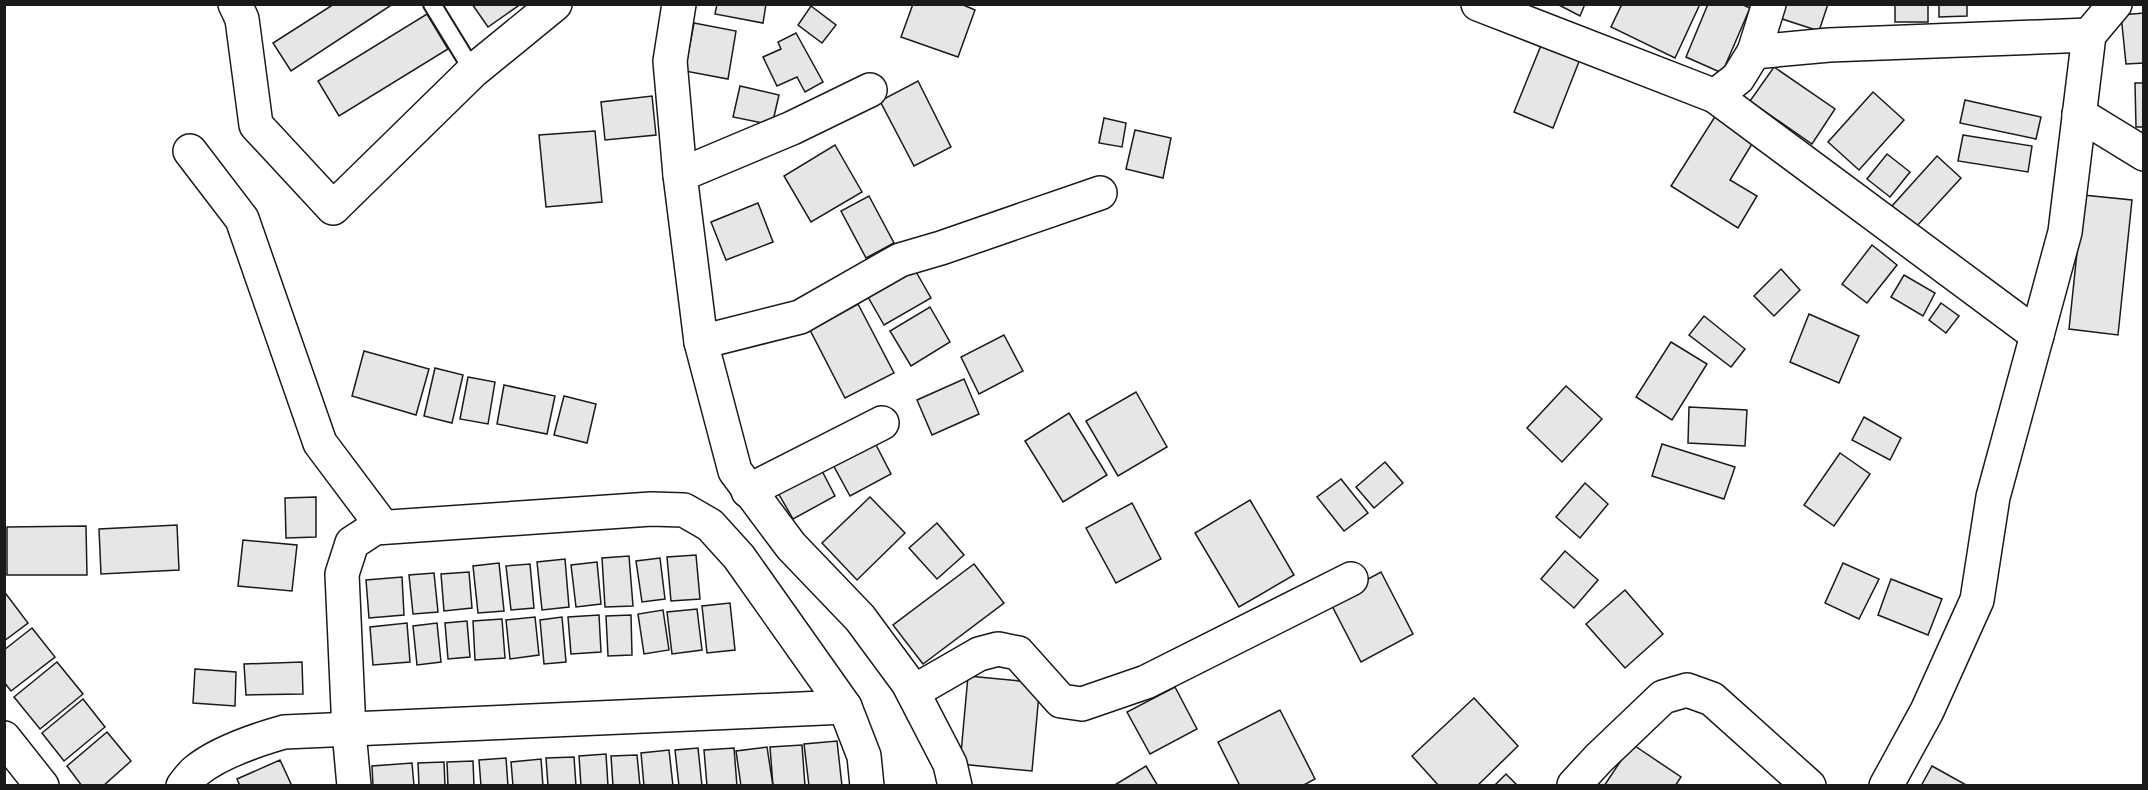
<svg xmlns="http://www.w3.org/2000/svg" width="2148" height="790" viewBox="0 0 2148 790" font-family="Roboto,sans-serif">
  <rect width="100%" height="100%" fill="#fff"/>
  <g fill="#e6e6e6" stroke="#1a1a1a" stroke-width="1.5">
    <polygon points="334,4 393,4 291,71 273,43"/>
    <polygon points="472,4 517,4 518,6 488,27"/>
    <polygon points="717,4 766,4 763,23 715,14"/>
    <polygon points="913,4 961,4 975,10 958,57 901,37"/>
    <polygon points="1557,4 1585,4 1580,16"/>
    <polygon points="1622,4 1700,4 1675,58 1611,27"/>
    <polygon points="1708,4 1741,4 1750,8 1722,73 1686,57"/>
    <polygon points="1780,4 1828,4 1819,31 1776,17"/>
    <rect x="1895" y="4" width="33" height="18"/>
    <polygon points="1939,4 1967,4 1967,16 1939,17"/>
    <polygon points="811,6 836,25 822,43 798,25"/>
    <polygon points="2144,13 2144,63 2126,64 2121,15"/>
    <polygon points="427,14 448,49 339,116 318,81"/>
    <polygon points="694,23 736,31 728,79 685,71"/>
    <polygon points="796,33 823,82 805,92 797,77 777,86 763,57 781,49 778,42"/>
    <polygon points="1542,43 1580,59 1553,128 1514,112"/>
    <polygon points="1774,67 1835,109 1812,144 1750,101"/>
    <polygon points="918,81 951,147 914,166 880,101"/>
    <polygon points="2135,83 2144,83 2144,127 2136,127"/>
    <polygon points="740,86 779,95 772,125 733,117"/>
    <polygon points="1873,92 1904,120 1859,170 1828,142"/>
    <polygon points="652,96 656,135 605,140 601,102"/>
    <polygon points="1965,100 2041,117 2036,139 1960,123"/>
    <polygon points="1716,115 1755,139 1730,180 1757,196 1738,228 1671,186"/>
    <polygon points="1104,118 1126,123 1122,147 1099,143"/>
    <polygon points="1135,130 1171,138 1163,178 1126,169"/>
    <polygon points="595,131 602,202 546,207 539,135"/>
    <polygon points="1963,135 2032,146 2028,172 1958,161"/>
    <polygon points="835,145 862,192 811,222 784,176"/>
    <polygon points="1887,154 1910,172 1890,197 1867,179"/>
    <polygon points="1937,156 1961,178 1916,227 1892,206"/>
    <polygon points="2083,195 2132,200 2118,335 2069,329"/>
    <polygon points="869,196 894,243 866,258 841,211"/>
    <polygon points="758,203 773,242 726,260 711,222"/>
    <polygon points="1872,245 1897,265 1867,303 1842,284"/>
    <polygon points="1781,269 1800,290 1774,316 1754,296"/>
    <polygon points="915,270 931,298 884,325 868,297"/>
    <polygon points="1904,275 1935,293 1923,316 1891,297"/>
    <polygon points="1941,303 1959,316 1946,333 1929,320"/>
    <polygon points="858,304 894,373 845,398 810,330"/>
    <polygon points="930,307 950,342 911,366 890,331"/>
    <polygon points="1809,314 1859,336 1839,383 1790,362"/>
    <polygon points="1704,316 1745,349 1731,367 1689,335"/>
    <polygon points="1004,335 1023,371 979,394 961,357"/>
    <polygon points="1671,342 1707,364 1672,420 1636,397"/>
    <polygon points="364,351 429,369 416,415 352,396"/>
    <polygon points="435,368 463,375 452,423 424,416"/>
    <polygon points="468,377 495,382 488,424 460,419"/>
    <polygon points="964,379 979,414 932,435 917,400"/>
    <polygon points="504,385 555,396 547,434 497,424"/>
    <polygon points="1566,386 1602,419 1562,462 1527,428"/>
    <polygon points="1136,392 1167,447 1118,476 1086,421"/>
    <polygon points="564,396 596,404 587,443 554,435"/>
    <polygon points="1689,407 1747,410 1745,446 1688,443"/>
    <polygon points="1069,413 1107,475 1063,502 1025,441"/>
    <polygon points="1864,417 1901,438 1890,460 1852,440"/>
    <polygon points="873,439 891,474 850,496 831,461"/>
    <polygon points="1662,444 1735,467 1724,499 1652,476"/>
    <polygon points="1840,453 1870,474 1834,526 1804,505"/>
    <polygon points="1385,462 1403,483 1374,508 1356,487"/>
    <polygon points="820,467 835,496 793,519 777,491"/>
    <polygon points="1341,479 1368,513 1344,531 1317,497"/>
    <polygon points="1585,483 1608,504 1580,538 1556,517"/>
    <polygon points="316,497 316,537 286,538 285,498"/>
    <polygon points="870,497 905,533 857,580 822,543"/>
    <polygon points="1250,500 1294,575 1239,607 1195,533"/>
    <polygon points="1132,503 1161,559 1116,583 1086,528"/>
    <polygon points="937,523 964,555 937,579 909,548"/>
    <polygon points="177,525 179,570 101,574 99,529"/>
    <polygon points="86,526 87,575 7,575 7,527"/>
    <polygon points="243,540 297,545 292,591 238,586"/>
    <polygon points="1565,551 1598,580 1574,608 1541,579"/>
    <polygon points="696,555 700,599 671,601 667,557"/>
    <polygon points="629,556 633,606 605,607 602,558"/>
    <polygon points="660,558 665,599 642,602 636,561"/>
    <polygon points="565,559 569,607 542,610 537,562"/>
    <polygon points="597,562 601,604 576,607 571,565"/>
    <polygon points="499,563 504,611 478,613 473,566"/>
    <polygon points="1843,563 1879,579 1859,619 1825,603"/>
    <polygon points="530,564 534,608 511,610 506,566"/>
    <polygon points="974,564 1004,603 923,664 893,625"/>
    <polygon points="469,572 472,608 444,611 441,574"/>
    <polygon points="1381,572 1413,634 1361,662 1329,600"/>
    <polygon points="434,573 438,612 413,614 409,575"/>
    <polygon points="402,577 404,615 369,618 366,580"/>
    <polygon points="1891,579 1942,599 1928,635 1878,615"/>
    <polygon points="1625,590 1663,634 1625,668 1586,624"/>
    <polygon points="6,594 28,623 4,641 4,595"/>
    <polygon points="730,603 735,650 707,653 702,606"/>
    <polygon points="697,609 702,650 672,654 667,612"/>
    <polygon points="663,610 669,650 644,654 638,614"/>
    <polygon points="599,615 601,652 571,654 568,617"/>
    <polygon points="631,615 632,655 608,656 606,616"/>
    <polygon points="535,617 539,655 510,659 506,620"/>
    <polygon points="562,617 566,662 544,664 540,620"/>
    <polygon points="502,619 505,658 475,660 473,621"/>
    <polygon points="467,621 470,657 448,659 445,623"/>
    <polygon points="407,623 410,662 373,665 370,627"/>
    <polygon points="437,623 441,662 417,665 413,626"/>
    <polygon points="32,628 55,657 11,691 4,682 4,650"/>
    <polygon points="57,662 83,694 40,729 14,697"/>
    <polygon points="302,662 303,694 246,695 244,664"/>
    <polygon points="195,669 236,672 235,706 193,703"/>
    <polygon points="968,676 1040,683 1032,771 960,764"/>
    <polygon points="1175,687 1197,729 1150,754 1127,712"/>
    <polygon points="1474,698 1518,746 1477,786 1439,786 1412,756"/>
    <polygon points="83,699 105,727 64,761 42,733"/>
    <polygon points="1280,710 1315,779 1302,786 1240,786 1218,742"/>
    <polygon points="107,732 131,761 103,786 82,786 67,766"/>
    <polygon points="837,741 842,786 809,786 804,744"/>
    <polygon points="1632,744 1681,777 1675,786 1604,786"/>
    <polygon points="802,745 805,786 773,786 770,747"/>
    <polygon points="767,747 773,786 741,786 736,751"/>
    <polygon points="698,748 702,786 679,786 675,750"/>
    <polygon points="734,748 737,786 707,786 704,750"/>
    <polygon points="669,750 673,786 644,786 641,753"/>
    <polygon points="606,754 608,786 581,786 579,756"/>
    <polygon points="637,755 640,786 613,786 611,756"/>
    <polygon points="574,757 576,786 548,786 546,758"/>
    <polygon points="506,758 508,786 481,786 479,760"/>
    <polygon points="541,759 543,786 513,786 511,762"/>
    <polygon points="280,760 292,786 240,786 237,779"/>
    <polygon points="473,761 474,786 448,786 447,762"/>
    <polygon points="444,762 445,786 419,786 418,763"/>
    <polygon points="412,763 414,786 373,786 372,766"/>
    <polygon points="1146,766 1158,786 1113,786"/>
    <polygon points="1932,766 1968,786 1921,786"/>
    <polygon points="1506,774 1518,786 1494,786"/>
  </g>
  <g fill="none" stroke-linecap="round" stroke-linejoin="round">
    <g stroke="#1a1a1a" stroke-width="20">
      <polyline id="service" points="432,4 473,71"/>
    </g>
    <g stroke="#1a1a1a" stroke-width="36">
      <g id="minor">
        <polyline points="235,4 242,19 256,125 333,208 473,71 555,4"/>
        <polyline points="679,4 670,61 680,175 701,342 735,471 791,546 860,618 908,683 950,764 955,786"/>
        <polyline points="1478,4 1715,96 1738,78 1754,52 1829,45 2089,35"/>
        <polyline points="1754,52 1769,4"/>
        <polyline points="1715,96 2037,335"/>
        <polyline points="2079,114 2144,154"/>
        <polyline points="190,151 242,219 320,443 383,527"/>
        <polyline points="680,175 792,128 870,90"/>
        <polyline points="701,342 800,317 900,260 941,248 1100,193"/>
        <polyline points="748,491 882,423"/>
        <polyline points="913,692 979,654 998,649 1018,653 1061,701 1082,704 1146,682 1351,579"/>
        <polyline points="4,738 42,786"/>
        <polyline points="1574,785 1599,758 1663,697 1687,690 1712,699 1809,786"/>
        <path d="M183,786C187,781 191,775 196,771C219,752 256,740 284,732L845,707"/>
        <polyline points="354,786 349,731 342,574 352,543 375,528 651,509 684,510 710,525 739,557 845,707 864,756 867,786"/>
        <polyline points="1886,786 1927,711 1977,600 1993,497 2065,232 2089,35 2115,4"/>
      </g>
    </g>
    <use href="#service" stroke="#fff" stroke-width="16"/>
    <use href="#minor" stroke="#fff" stroke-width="33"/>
  </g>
  <rect width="2148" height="790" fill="none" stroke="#1a1a1a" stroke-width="12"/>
</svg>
